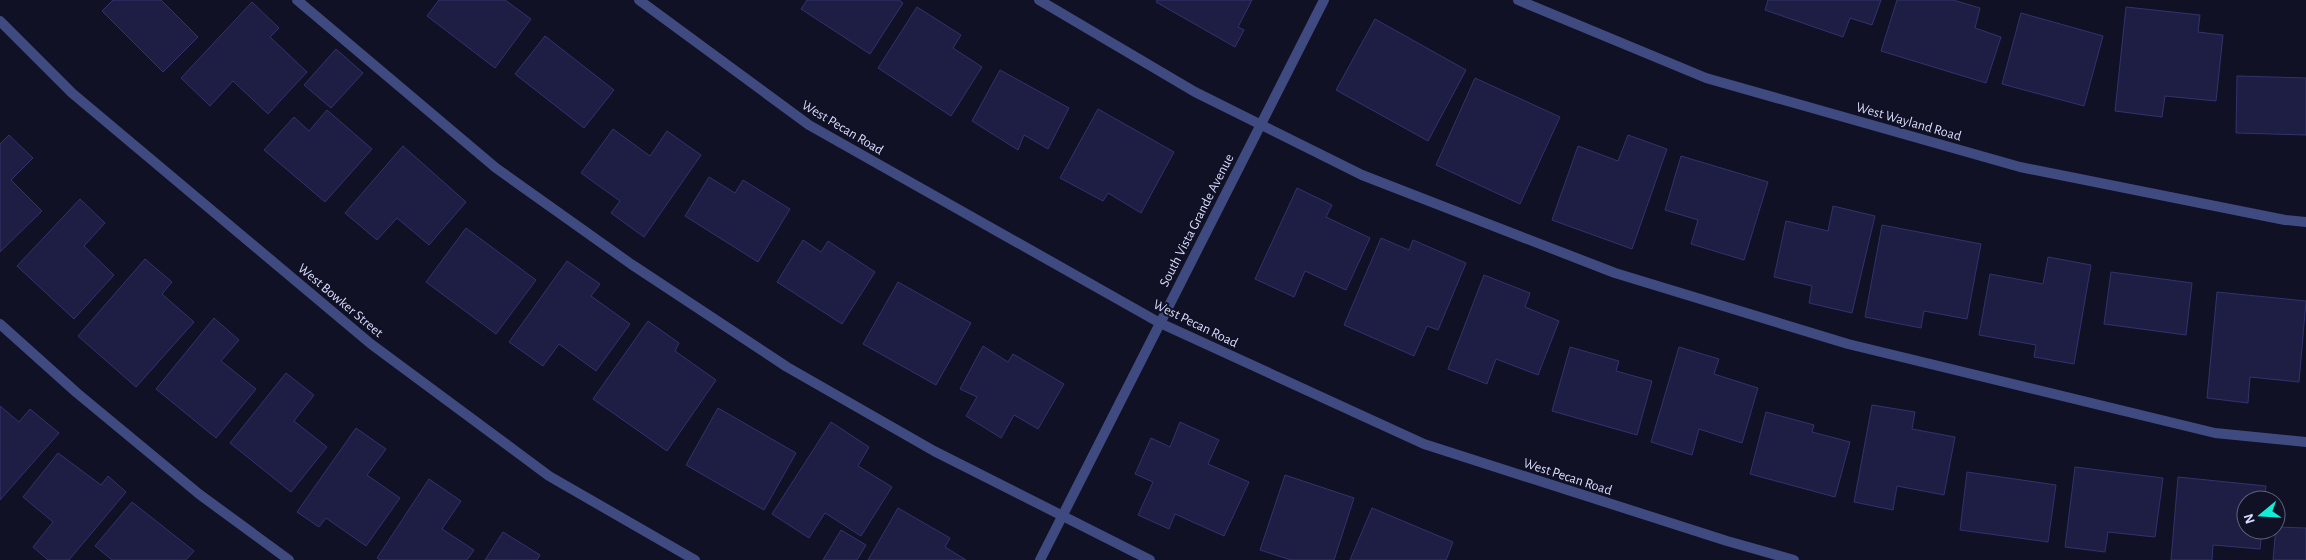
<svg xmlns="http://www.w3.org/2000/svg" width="2306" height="560" viewBox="0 0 2306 560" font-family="'Alegreya Sans',sans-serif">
  <rect width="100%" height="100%" fill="#111125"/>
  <g fill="#1e1e44" stroke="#32326e">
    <polygon points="113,0 161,0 198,37 163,72 102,11"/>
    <polygon points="439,0 505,0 531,19 495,68 427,16"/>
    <polygon points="807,0 899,0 903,3 870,54 801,9"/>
    <polygon points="1157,0 1252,0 1238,27 1244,30 1235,47 1156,2"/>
    <polygon points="1768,0 1881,0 1872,25 1850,18 1843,37 1765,10"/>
    <polygon points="1897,0 1953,0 1980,8 1975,28 2001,37 1986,83 1881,51"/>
    <polygon points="252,2 279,28 270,37 307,72 268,114 233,81 210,106 181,78"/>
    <polygon points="917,7 961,35 953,48 982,67 951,116 878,68"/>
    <polygon points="2126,7 2200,15 2198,32 2223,35 2216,101 2165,96 2162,117 2115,111"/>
    <polygon points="2021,13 2103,36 2084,106 2002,84"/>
    <polygon points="1375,19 1466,70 1428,141 1336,90"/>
    <polygon points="545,36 614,90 584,128 515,74"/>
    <polygon points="336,49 363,73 331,108 304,85"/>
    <polygon points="1000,70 1069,108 1048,149 1024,135 1018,150 972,121"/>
    <polygon points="2237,76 2306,78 2306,135 2236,133"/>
    <polygon points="1475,78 1560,117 1520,204 1436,165"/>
    <polygon points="1098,109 1174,152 1141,213 1108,193 1103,201 1060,178"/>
    <polygon points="327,110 372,149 325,202 264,150 294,117 309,131"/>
    <polygon points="613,129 650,156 667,131 701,155 644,237 611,213 620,201 581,173"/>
    <polygon points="9,135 33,158 11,180 42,211 0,252 0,144"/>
    <polygon points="1628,135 1667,149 1632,249 1552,220 1578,146 1618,161"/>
    <polygon points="403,146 466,202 429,245 397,218 377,240 345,213"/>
    <polygon points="1681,156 1768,182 1744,260 1691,244 1698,220 1665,210"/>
    <polygon points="709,177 735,193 743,180 790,209 758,262 685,216"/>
    <polygon points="1297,188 1332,205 1326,217 1370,238 1346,290 1305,271 1294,297 1255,279"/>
    <polygon points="80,199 105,223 84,246 114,275 74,319 17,266"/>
    <polygon points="1833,206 1875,216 1852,313 1809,303 1812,286 1774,277 1786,221 1828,231"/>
    <polygon points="1882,225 1981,244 1967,319 1924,311 1921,328 1865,317"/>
    <polygon points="466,228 536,280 496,334 426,282"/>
    <polygon points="1381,238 1409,250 1413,240 1466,263 1438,330 1427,326 1414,356 1344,325"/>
    <polygon points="803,240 821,252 828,241 875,272 842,324 777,282"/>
    <polygon points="2048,257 2091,265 2074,364 2034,357 2036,345 1979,335 1990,274 2043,284"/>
    <polygon points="145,259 172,282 162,294 194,322 136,387 78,336"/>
    <polygon points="567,261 600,284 591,296 630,324 596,371 559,344 543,366 509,342"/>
    <polygon points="2111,272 2192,283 2186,335 2104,324"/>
    <polygon points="1484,275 1530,293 1525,307 1559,321 1538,375 1496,359 1487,384 1448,369"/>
    <polygon points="898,282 971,323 936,385 863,344"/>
    <polygon points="2217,292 2306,301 2299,382 2250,377 2248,403 2207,398"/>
    <polygon points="214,318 239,340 221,361 256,389 216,438 156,389"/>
    <polygon points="648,321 679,343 675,351 716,380 667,451 593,399"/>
    <polygon points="983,346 1008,362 1013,354 1064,384 1038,429 1014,415 1001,438 966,416 977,397 960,389"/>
    <polygon points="1570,347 1619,361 1616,371 1652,381 1637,435 1552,411"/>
    <polygon points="1679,347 1719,359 1714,374 1758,388 1742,443 1699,429 1692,455 1651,442"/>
    <polygon points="286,373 314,395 294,421 327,447 291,492 230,443"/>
    <polygon points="1872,405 1915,412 1912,429 1955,437 1944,495 1897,486 1893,510 1854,502"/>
    <polygon points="0,406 19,422 30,409 59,433 0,500"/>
    <polygon points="718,408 796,453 764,510 686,465"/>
    <polygon points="1766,412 1814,425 1812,432 1850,442 1835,497 1750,474"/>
    <polygon points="831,422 869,447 858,466 892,487 861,536 825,513 809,538 772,514"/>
    <polygon points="1180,422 1219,440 1208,464 1249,482 1224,536 1175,514 1169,529 1138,515 1153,482 1135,474 1151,438 1170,447"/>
    <polygon points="356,428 386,449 367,475 400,498 366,546 326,518 319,527 297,512"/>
    <polygon points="58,453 101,485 108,476 126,492 69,560 48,560 33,547 53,522 23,497"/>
    <polygon points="2075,467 2163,478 2155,537 2108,532 2105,552 2065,547"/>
    <polygon points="1967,472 2056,485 2048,542 1960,530"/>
    <polygon points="1285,475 1354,498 1334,560 1291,560 1260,550"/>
    <polygon points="2178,477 2266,486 2264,500 2246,500 2246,530 2262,530 2260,549 2213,545 2212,560 2171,560"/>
    <polygon points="429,479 461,501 442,529 474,550 467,560 380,560 377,558"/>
    <polygon points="132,502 194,551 186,560 112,560 95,546"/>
    <polygon points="898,508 950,538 945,547 966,560 868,560"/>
    <polygon points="1372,508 1453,542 1446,560 1350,560"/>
    <polygon points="2276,527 2306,528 2306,560 2273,560"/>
    <polygon points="841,530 866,545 857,560 823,560"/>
    <polygon points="503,532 540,555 537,560 485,560"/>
  </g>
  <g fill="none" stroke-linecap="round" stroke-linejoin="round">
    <g stroke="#3f4a80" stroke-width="10">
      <polyline points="297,0 496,168 631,264 787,367 934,451 1150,560"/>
      <polyline points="1039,0 1195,92 1362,175 1615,273 1848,344 2215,433 2306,442"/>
      <polyline points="0,324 77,393 199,494 289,560"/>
    </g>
    <g stroke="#3f4a80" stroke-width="10">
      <polyline points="639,0 809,125 1160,323 1424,444 1727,541 1794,560"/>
      <polyline points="1518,0 1706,78 2020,167 2285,220 2306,222"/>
      <polyline points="0,21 72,93 371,344 549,476 695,560"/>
      <polyline points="1040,560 1324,0"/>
    </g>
  </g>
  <g text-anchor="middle" stroke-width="4" stroke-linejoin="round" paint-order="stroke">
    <g font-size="14" fill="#d7dbfc" stroke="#111125">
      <text transform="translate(1909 121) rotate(16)" y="5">West Wayland Road</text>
      <text transform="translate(843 127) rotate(31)" y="5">West Pecan Road</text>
      <text transform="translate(1196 220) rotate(-63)" y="5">South Vista Grande Avenue</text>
      <text transform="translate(341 300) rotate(40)" y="5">West Bowker Street</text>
      <text transform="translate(1196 323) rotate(26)" y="5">West Pecan Road</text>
      <text transform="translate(1568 476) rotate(18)" y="5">West Pecan Road</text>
    </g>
  </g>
  <g transform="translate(2261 515) rotate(252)"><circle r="24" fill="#111125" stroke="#60627b"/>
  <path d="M0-4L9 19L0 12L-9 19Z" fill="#12edd7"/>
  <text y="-8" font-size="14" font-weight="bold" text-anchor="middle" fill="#d7dbfc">N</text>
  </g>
</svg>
